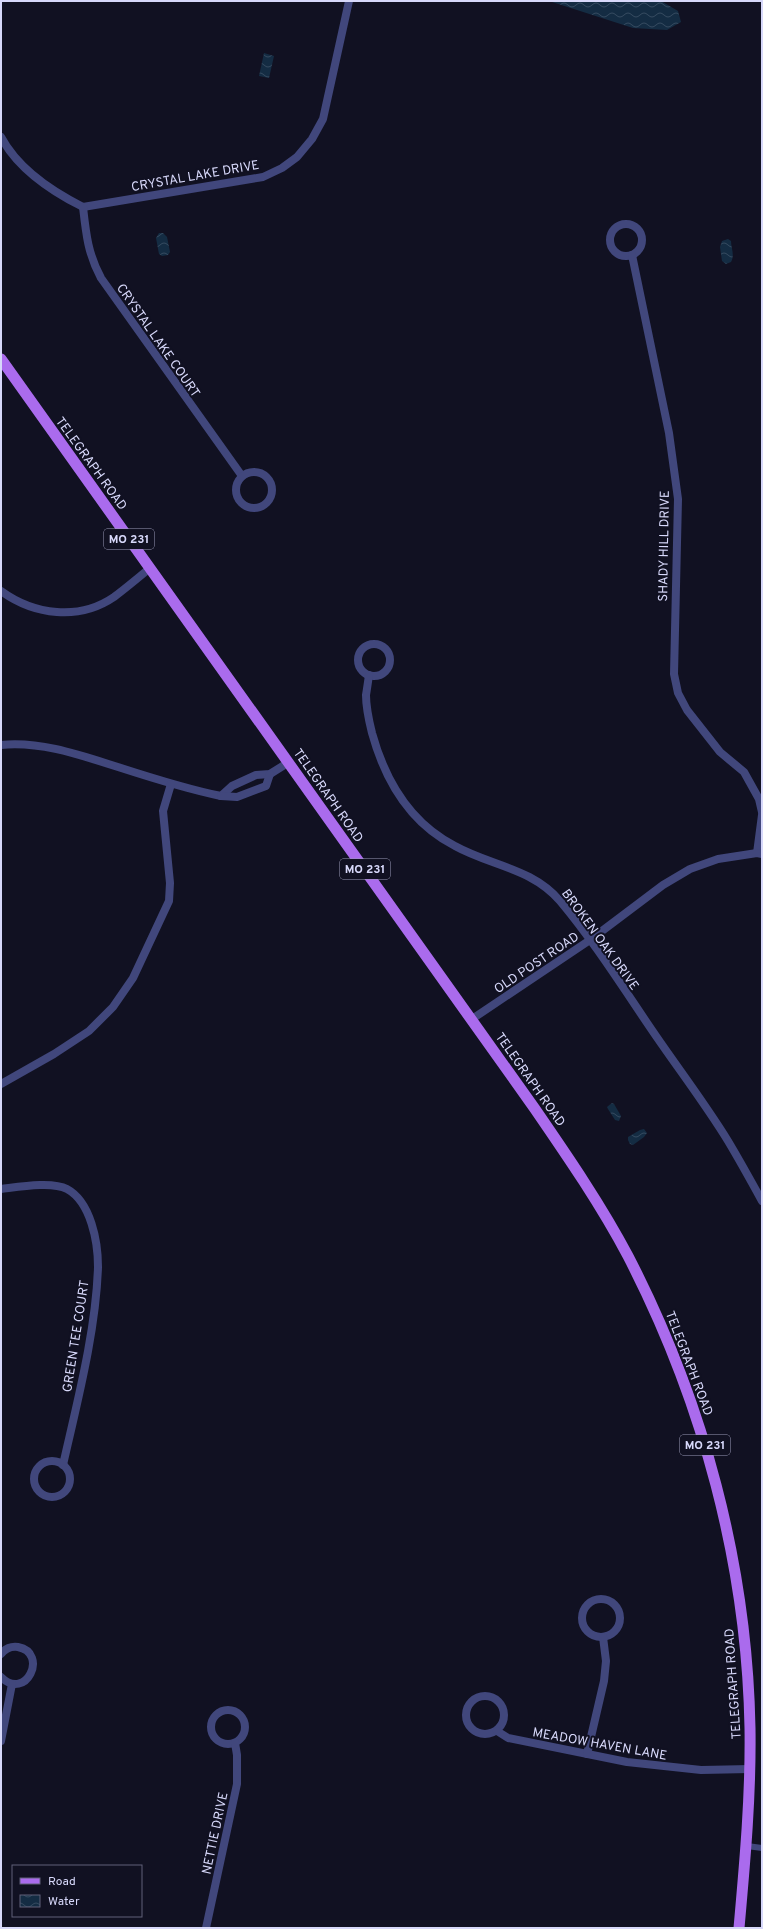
<svg xmlns="http://www.w3.org/2000/svg" width="763" height="1929" viewBox="0 0 763 1929" font-family="Overpass,sans-serif">
  <defs>
    <pattern id="water-waves" width="16" height="10" patternUnits="userSpaceOnUse"><rect width="16" height="10" fill="#142c43"/><path d="M0 5q4-4 8 0t8 0" fill="none" stroke="#354a5f"/></pattern>
  </defs>
  <rect width="100%" height="100%" fill="#112"/>
  <g fill="url(#water-waves)">
    <polygon points="549,1 661,1 678,11 681,22 667,30 633,28"/>
    <polygon points="264,53 274,56 269,78 259,76"/>
    <polygon points="159,233 163,233 167,237 170,252 168,255 162,256 159,254 156,238"/>
    <path d="M728,239L731,241C731,248 735,255 731,262L726,264L722,261L720,247L722,241Z"/>
    <polygon points="612,1103 614,1104 621,1116 619,1121 615,1120 608,1109 607,1107"/>
    <polygon points="644,1129 647,1133 644,1137 633,1145 630,1144 628,1140 628,1137 640,1130"/>
  </g>
  <g fill="none" stroke-linecap="round" stroke-linejoin="round">
    <polyline stroke="#41477c" stroke-width="6" points="747,1846 762,1848"/>
    <g stroke="#41477c" stroke-width="8">
      <path d="M1,137C18,169 51,191 83,207L263,177L282,168L297,157L312,139L323,119L349,1"/>
      <path d="M83,207C86,234 88,254 101,278L242,476"/>
      <circle cx="626" cy="240" r="16"/>
      <polyline points="632,255 669,433 678,499 674,674 678,693 687,710 720,752 744,772 759,799 762,812"/>
      <circle cx="254" cy="490" r="18"/>
      <path d="M1,591C34,615 79,621 114,597C126,588 138,578 150,568"/>
      <circle cx="374" cy="660" r="16"/>
      <path d="M369,675C368,682 367,689 366,695C366,707 369,721 372,733C385,780 410,823 455,846C491,866 532,868 560,901C596,944 625,991 656,1036C680,1071 706,1105 728,1141C740,1161 751,1181 762,1201"/>
      <path d="M1,745C41,741 80,755 118,767C152,778 186,789 221,796L232,786L256,775L270,774L289,762"/>
      <polyline points="221,796 237,797 266,786 270,774"/>
      <polyline points="757,853 762,815"/>
      <polyline points="472,1019 590,940 663,885 690,869 718,859 757,853 762,854"/>
      <polyline points="1,1084 54,1054 89,1031 113,1007 133,978 169,901 170,883 163,811 171,784"/>
      <path d="M1,1189C18,1187 52,1181 67,1189C91,1202 98,1242 98,1267C96,1331 77,1403 63,1465"/>
      <circle cx="52" cy="1479" r="18"/>
      <circle cx="601" cy="1618" r="19"/>
      <path d="M1,1654C5,1649 11,1646 18,1647C49,1653 26,1702 1,1677"/>
      <circle cx="485" cy="1715" r="19"/>
      <circle cx="228" cy="1727" r="17"/>
      <polyline points="497,1731 508,1738 627,1762 701,1770 750,1769"/>
      <polyline points="1,1741 12,1684"/>
      <polyline points="587,1754 604,1681 606,1661 603,1637"/>
      <polyline points="206,1928 237,1784 237,1755 235,1743"/>
    </g>
    <path stroke="#aa6bed" stroke-width="11" d="M1,359L535,1109C568,1157 601,1205 628,1256C703,1401 747,1564 750,1728C751,1795 745,1861 739,1928"/>
  </g>
  <g text-anchor="middle" stroke-width="4" stroke-linejoin="round" paint-order="stroke">
    <g fill="#112" stroke="#9c9cb9" stroke-width="1">
      <rect x="104" y="529" width="50" height="20" rx="3"/>
      <rect x="340" y="859" width="50" height="20" rx="3"/>
      <rect x="680" y="1435" width="50" height="20" rx="3"/>
    </g>
    <g font-size="12" font-weight="bold" fill="#d7d8fa">
      <text x="129" y="543">MO 231</text>
      <text x="365" y="873">MO 231</text>
      <text x="705" y="1449">MO 231</text>
    </g>
    <g font-size="13" fill="#d7d8fa" stroke="#112">
      <text transform="translate(195 175) rotate(-10)" y="5">CRYSTAL LAKE DRIVE</text>
      <text transform="translate(159 340) rotate(55)" y="5">CRYSTAL LAKE COURT</text>
      <text transform="translate(92 463) rotate(54)" y="5">TELEGRAPH ROAD</text>
      <text transform="translate(663 546) rotate(-89)" y="5">SHADY HILL DRIVE</text>
      <text transform="translate(329 795) rotate(55)" y="5">TELEGRAPH ROAD</text>
      <text transform="translate(601 939) rotate(54)" y="5">BROKEN OAK DRIVE</text>
      <text transform="translate(536 962) rotate(-34)" y="5">OLD POST ROAD</text>
      <text transform="translate(531 1079) rotate(55)" y="5">TELEGRAPH ROAD</text>
      <text transform="translate(75 1336) rotate(-81)" y="5">GREEN TEE COURT</text>
      <text transform="translate(690 1363) rotate(69)" y="5">TELEGRAPH ROAD</text>
      <text transform="translate(732 1684) rotate(-94)" y="5">TELEGRAPH ROAD</text>
      <text transform="translate(600 1743) rotate(10)" y="5">MEADOW HAVEN LANE</text>
      <text transform="translate(214 1833) rotate(-78)" y="5">NETTIE DRIVE</text>
    </g>
  </g>
  <rect width="763" height="1929" fill="none" stroke="#d7d8fa" stroke-width="4"/>
  <rect x="12" y="1865" width="130" height="52" fill="#111122" stroke="#606178"/>
  <rect x="20" y="1878" width="20" height="6" fill="#aa6bed" stroke="#606178"/>
  <text x="48" y="1885" font-size="12" fill="#d7d8fa">Road</text>
  <rect x="20" y="1895" width="20" height="12" fill="url(#water-waves)" stroke="#606178"/>
  <text x="48" y="1905" font-size="12" fill="#d7d8fa">Water</text>
</svg>
